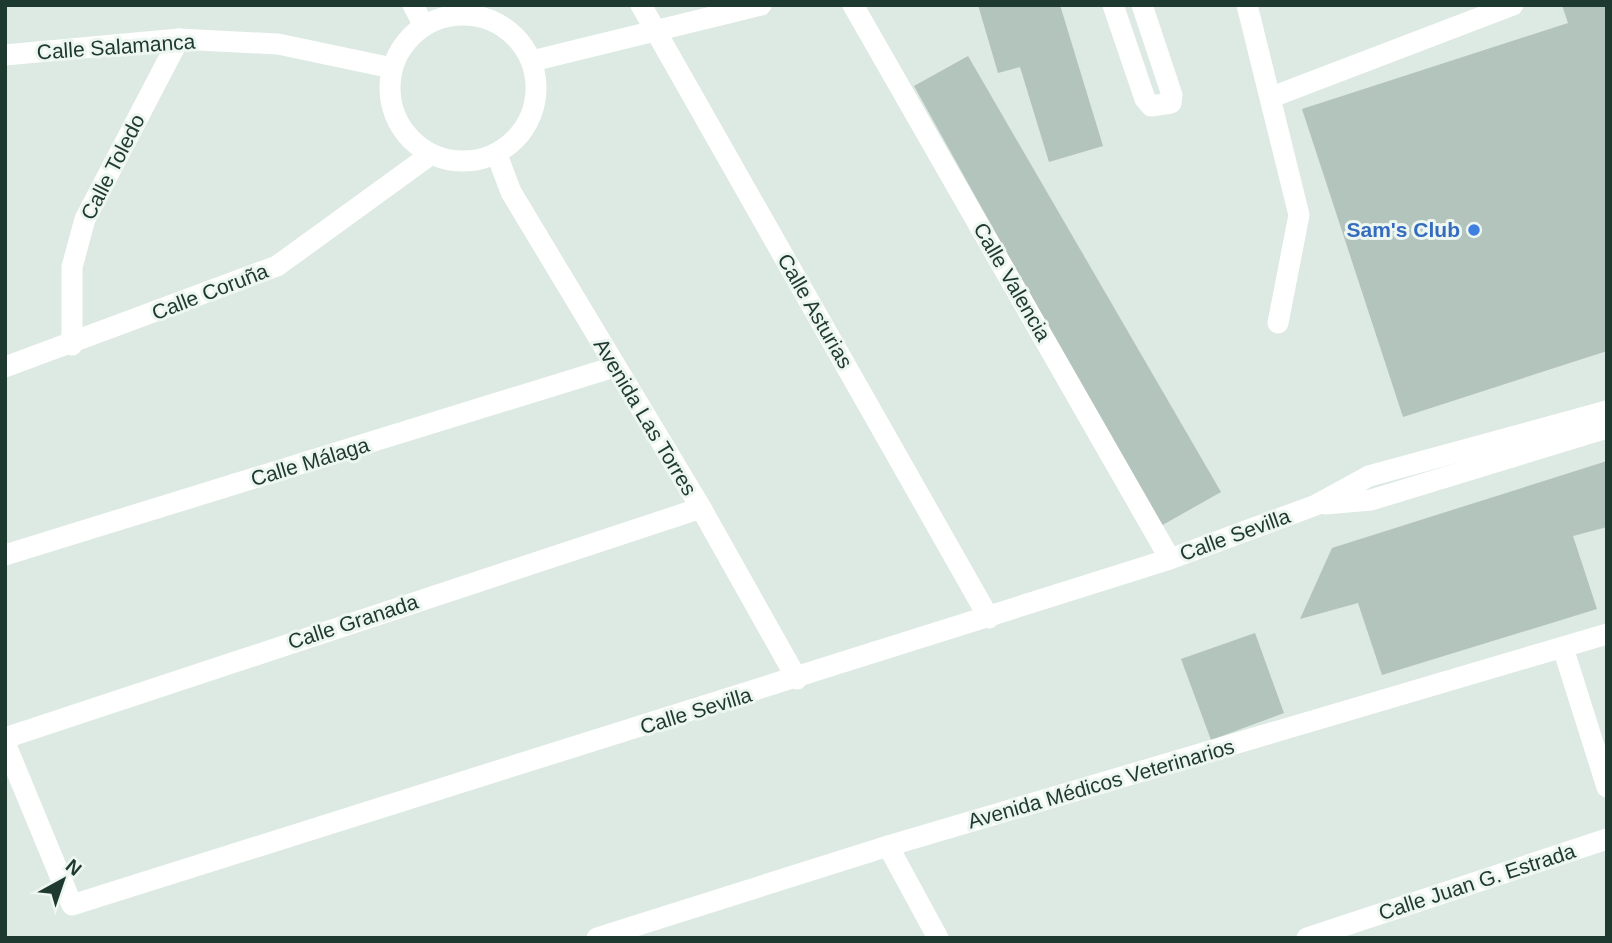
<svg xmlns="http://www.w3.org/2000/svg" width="1612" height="943" viewBox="0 0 1612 943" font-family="Arial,sans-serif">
  <rect width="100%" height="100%" fill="#dde9e3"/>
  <g fill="#b2c4bc">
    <polygon points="978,5 1060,5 1103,146 1049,162 1020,67 998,73"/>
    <polygon points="1562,5 1607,5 1607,351 1403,417 1302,109 1568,23"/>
    <polygon points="968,56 1221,492 1159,527 914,86"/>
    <polygon points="1607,461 1607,527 1573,536 1597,609 1382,675 1358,603 1300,619 1332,548"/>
    <polygon points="1255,633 1284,713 1211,740 1181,659"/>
  </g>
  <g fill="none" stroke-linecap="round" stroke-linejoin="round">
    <g stroke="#fff" stroke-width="21">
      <polyline points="413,5 424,26"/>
      <polyline points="641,5 989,618"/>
      <polyline points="853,5 1170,559"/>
      <polyline points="1113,5 1145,99 1151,106 1171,103 1172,95 1142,5"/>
      <polyline points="1247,5 1299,215 1278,323"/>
      <circle cx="463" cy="88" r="73"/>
      <polyline points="5,55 179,39 278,44 392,68"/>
      <polyline points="532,61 761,5"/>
      <polyline points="1272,97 1513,5"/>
      <polyline points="497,155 511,192 701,508 797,679"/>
      <polyline points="72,345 72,267 85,219 179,39"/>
      <polyline points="5,367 277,266 430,155"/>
      <polyline points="1325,504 1371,500 1607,428"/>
      <polyline points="5,555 614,367"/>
      <polyline points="1563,648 1607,787"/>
      <polyline points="5,738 701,508"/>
      <polyline points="5,743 72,905 1170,559 1316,505 1369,476 1607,411"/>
      <polyline points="888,846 938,938"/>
      <polyline points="597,938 888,846 1607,634"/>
      <polyline points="1307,938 1607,839"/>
    </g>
  </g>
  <circle fill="#3f7fe0" stroke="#edf6f1" stroke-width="2.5" cx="1474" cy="230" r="7"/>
  <g text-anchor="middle" stroke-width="6" stroke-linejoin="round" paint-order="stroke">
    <g font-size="21" fill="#1e3930" stroke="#edf6f1">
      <text transform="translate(116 47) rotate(-4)" y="7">Calle Salamanca</text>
      <text transform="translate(113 167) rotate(-63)" y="7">Calle Toledo</text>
      <text transform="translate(1012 282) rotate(60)" y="7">Calle Valencia</text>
      <text transform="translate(210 292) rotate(-21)" y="7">Calle Coruña</text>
      <text transform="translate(815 311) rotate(60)" y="7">Calle Asturias</text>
      <text transform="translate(645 417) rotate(59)" y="7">Avenida Las Torres</text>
      <text transform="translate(310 462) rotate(-17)" y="7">Calle Málaga</text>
      <text transform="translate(1235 535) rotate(-20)" y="7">Calle Sevilla</text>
      <text transform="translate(353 622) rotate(-18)" y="7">Calle Granada</text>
      <text transform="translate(696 711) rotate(-17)" y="7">Calle Sevilla</text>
      <text transform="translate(1101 784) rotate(-16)" y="7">Avenida Médicos Veterinarios</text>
      <text transform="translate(1477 882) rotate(-18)" y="7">Calle Juan G. Estrada</text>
    </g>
    <g font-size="21" font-weight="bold" fill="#366cbe" stroke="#edf6f1" text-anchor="end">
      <text x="1460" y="237">Sam's Club</text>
    </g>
  </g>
  <rect width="1612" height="943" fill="none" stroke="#1e3930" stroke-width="14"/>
  <g transform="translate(63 880) rotate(40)" stroke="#edf6f1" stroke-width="5" paint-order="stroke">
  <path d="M0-5L12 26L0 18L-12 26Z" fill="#1e3930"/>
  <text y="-10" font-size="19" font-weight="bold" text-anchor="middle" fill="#1e3930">N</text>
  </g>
</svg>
